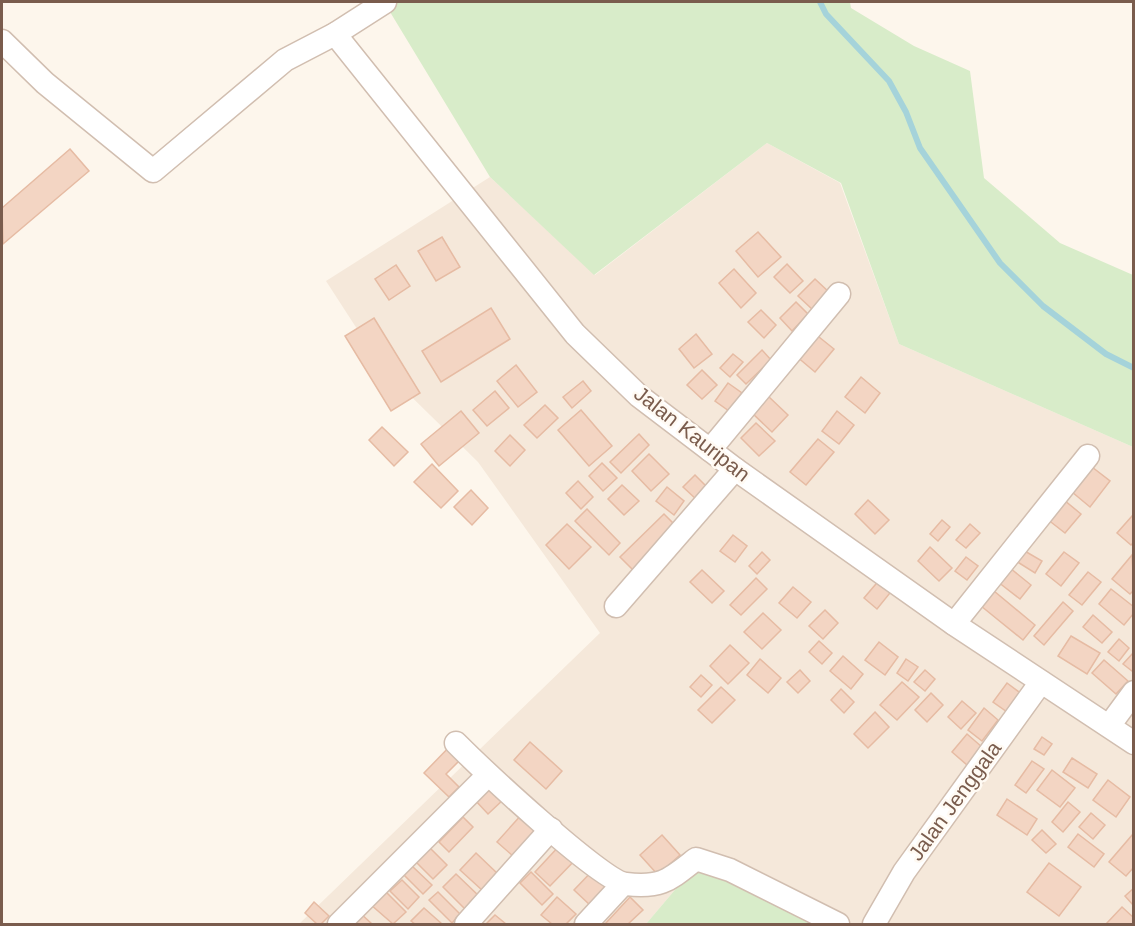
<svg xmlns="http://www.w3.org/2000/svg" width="1135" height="926" viewBox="0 0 1135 926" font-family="Helvetica,sans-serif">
  <rect width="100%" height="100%" fill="#fdf6ec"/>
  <polygon fill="#f5e8da" points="767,143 840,183 899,344 1133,447 1133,924 818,924 696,865 646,924 299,924 600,633 478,462 383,369 326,281 490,177 595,275"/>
  <g fill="#d8ecc9">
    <polygon points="384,2 850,2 851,8 914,46 970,71 984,178 1060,243 1133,275 1133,447 899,344 841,183 767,143 594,275 490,177"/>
    <polygon points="696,865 818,924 646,924"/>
  </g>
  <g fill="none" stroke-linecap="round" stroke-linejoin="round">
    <polyline stroke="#a5d3da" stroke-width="6" points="820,2 826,14 889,81 906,112 920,148 1000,263 1043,306 1106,354 1134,368"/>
  </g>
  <g fill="#f3d5c3" stroke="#e6bba3" stroke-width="1.5">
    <polygon points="70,149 89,171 3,244 2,208"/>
    <polygon points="758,232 781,257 758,277 736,251"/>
    <polygon points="442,237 460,267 436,281 418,251"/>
    <polygon points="787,264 803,281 790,293 774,277"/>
    <polygon points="396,265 410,286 389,300 375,279"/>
    <polygon points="734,269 756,293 741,308 719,283"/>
    <polygon points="815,279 830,293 813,310 798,296"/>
    <polygon points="796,302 808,314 792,331 780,318"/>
    <polygon points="491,308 510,339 441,382 422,351"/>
    <polygon points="761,310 776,325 764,338 748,322"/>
    <polygon points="374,318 420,393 391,411 345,336"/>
    <polygon points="814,333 834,349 815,372 796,356"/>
    <polygon points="696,334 712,354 694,368 679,349"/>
    <polygon points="762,350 771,360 746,384 737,375"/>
    <polygon points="733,354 743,362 730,377 720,368"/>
    <polygon points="516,365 537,392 518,407 497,381"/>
    <polygon points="702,370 717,385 702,399 687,385"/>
    <polygon points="861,377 880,393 865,413 845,397"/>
    <polygon points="583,381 591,391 572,408 563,397"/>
    <polygon points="728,383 742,393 729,411 715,401"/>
    <polygon points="495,391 509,408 487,426 473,410"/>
    <polygon points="768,396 788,415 772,432 752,413"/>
    <polygon points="545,405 558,418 537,438 524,425"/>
    <polygon points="581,410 612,446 589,466 558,430"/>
    <polygon points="461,411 479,433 439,466 421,444"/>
    <polygon points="837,411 854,425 839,444 822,431"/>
    <polygon points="756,423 775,441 759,456 741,438"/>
    <polygon points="382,427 408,452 394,466 369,440"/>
    <polygon points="639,434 649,445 621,473 610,462"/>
    <polygon points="510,435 525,450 510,466 495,451"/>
    <polygon points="818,439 834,452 806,485 790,472"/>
    <polygon points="649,454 669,474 651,491 632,471"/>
    <polygon points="602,463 617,478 603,491 589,476"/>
    <polygon points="432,464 458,491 441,508 414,482"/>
    <polygon points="1092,467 1110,481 1090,507 1072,492"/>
    <polygon points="695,475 708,488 697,500 683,487"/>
    <polygon points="578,481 593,497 581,509 566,493"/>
    <polygon points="622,485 639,501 624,515 608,499"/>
    <polygon points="667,487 684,501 674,515 656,501"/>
    <polygon points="471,490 488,508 472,525 454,507"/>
    <polygon points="868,500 889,520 875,534 855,514"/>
    <polygon points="1064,500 1081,514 1065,533 1047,519"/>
    <polygon points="587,509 620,543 609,555 575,521"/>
    <polygon points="664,514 676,526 633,570 620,557"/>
    <polygon points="1133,515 1134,542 1131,545 1117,533"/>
    <polygon points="942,520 950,527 938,541 930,534"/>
    <polygon points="567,524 591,547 569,569 546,545"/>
    <polygon points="970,524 980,533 966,548 956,540"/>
    <polygon points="733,535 747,546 735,562 720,551"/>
    <polygon points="930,547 952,568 939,581 918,561"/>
    <polygon points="1023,550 1042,561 1035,573 1016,561"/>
    <polygon points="762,552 770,560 757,574 749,566"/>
    <polygon points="1064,552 1079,563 1061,586 1046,574"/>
    <polygon points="1132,555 1134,590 1130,594 1112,579"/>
    <polygon points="966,557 978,566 967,580 955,571"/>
    <polygon points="1010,568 1031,585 1020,599 998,582"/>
    <polygon points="702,570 724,591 712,603 690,582"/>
    <polygon points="1088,572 1101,582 1082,605 1069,595"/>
    <polygon points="756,578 767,589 741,615 730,605"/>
    <polygon points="881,578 894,588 877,609 864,598"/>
    <polygon points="793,587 811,602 797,618 779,603"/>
    <polygon points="1111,589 1134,607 1134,613 1124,625 1099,604"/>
    <polygon points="994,591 1035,625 1023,640 981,606"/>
    <polygon points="1063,602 1073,611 1044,645 1034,636"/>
    <polygon points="825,610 838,623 823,639 809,626"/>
    <polygon points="763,613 781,630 762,649 744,632"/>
    <polygon points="1093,615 1112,632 1102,643 1083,627"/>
    <polygon points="1071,636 1100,653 1087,674 1058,656"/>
    <polygon points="1119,639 1129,648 1119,661 1108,652"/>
    <polygon points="819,641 832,653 822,664 809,652"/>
    <polygon points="879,642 898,657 885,675 865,660"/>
    <polygon points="730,645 749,663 728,684 710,666"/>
    <polygon points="1134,652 1134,669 1132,671 1123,664"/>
    <polygon points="843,656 863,674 851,689 830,671"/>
    <polygon points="760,659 781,678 768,693 747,675"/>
    <polygon points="906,659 918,667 908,681 897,673"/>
    <polygon points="1104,660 1128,681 1116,694 1092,673"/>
    <polygon points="800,670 810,681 798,693 787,682"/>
    <polygon points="925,670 935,679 925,691 914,682"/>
    <polygon points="701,675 712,685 701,697 690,687"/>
    <polygon points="902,682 919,697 897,720 880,705"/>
    <polygon points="1007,683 1023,695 1010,714 993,702"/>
    <polygon points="721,687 735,700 712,723 698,710"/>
    <polygon points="841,689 854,702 844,713 831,700"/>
    <polygon points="931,693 943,705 927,722 915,710"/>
    <polygon points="962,701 976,713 961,729 948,717"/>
    <polygon points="984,708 998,720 982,741 968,730"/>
    <polygon points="875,712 889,727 868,748 854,734"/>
    <polygon points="967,734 982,747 967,765 952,752"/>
    <polygon points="1042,737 1052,744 1044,755 1034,749"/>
    <polygon points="454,742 466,754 446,774 459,787 449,797 424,773"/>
    <polygon points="530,742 562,771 546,789 514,760"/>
    <polygon points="1072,758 1097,774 1088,788 1063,772"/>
    <polygon points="1032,761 1044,769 1026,793 1015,785"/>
    <polygon points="1052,770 1075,788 1060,807 1037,790"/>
    <polygon points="1108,780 1130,797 1116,817 1093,800"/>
    <polygon points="492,784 505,798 488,814 475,800"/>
    <polygon points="1007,799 1037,819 1027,835 997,815"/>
    <polygon points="1068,802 1080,812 1063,832 1052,822"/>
    <polygon points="523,813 539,827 513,856 497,842"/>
    <polygon points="1091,813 1105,825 1093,839 1079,827"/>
    <polygon points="463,817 473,827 449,852 439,842"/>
    <polygon points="1042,830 1056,844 1046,853 1032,840"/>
    <polygon points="1078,834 1104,854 1094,867 1068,847"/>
    <polygon points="1133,834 1134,867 1126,876 1109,862"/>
    <polygon points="662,835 680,855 658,875 640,855"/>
    <polygon points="561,844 577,858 550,886 535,872"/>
    <polygon points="430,848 447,865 433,879 416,862"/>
    <polygon points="476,853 498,874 483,891 460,870"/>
    <polygon points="1049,863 1081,887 1059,916 1027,892"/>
    <polygon points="412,866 432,885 423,894 403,874"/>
    <polygon points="596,867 613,884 591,906 574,890"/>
    <polygon points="531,872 553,894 542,905 520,883"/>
    <polygon points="456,874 480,897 466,910 443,887"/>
    <polygon points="402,880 419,897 408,909 390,891"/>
    <polygon points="1134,888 1134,904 1133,905 1125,896"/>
    <polygon points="384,890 406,912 393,924 370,904"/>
    <polygon points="438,892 460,914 452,923 429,900"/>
    <polygon points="557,897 576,914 566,924 552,924 541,915"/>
    <polygon points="630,897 643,910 628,924 605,924"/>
    <polygon points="314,902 329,916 321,924 317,924 305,913"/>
    <polygon points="1122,907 1134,918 1134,924 1106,924"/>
    <polygon points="424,908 442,924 415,924 411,921"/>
    <polygon points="359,912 372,924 347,924"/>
    <polygon points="495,915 506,924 486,924"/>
  </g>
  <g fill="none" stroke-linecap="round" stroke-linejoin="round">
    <g stroke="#d1beb0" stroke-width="25">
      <g id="minor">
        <polyline points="335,34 575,334 639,396 735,469 954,624 1134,743"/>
        <polyline points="2,41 45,83 153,171 285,60 335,34 385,2"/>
        <polyline points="710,450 839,294"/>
        <polyline points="616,606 735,469"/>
        <polyline points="954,624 1088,456"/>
        <polyline points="1109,726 1134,692"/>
        <path d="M456,743C479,766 602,882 626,884C662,888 669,880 696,859L730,870L838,924"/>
        <polyline points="339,924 488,775"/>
        <polyline points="466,924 551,829"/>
        <polyline points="586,924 623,884"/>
        <polyline points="874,924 904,872 1041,682"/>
      </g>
    </g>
    <use href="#minor" stroke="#fff" stroke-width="22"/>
  </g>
  <g text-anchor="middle" stroke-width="5" stroke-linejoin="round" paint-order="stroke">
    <g font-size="21" fill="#7a5c4d" stroke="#fffaf3">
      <text transform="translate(692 434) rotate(38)" y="7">Jalan Kauripan</text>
      <text transform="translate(955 801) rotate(-54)" y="7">Jalan Jenggala</text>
    </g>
  </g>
  <rect width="1135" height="926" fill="none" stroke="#7a5c4d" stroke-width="6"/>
</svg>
